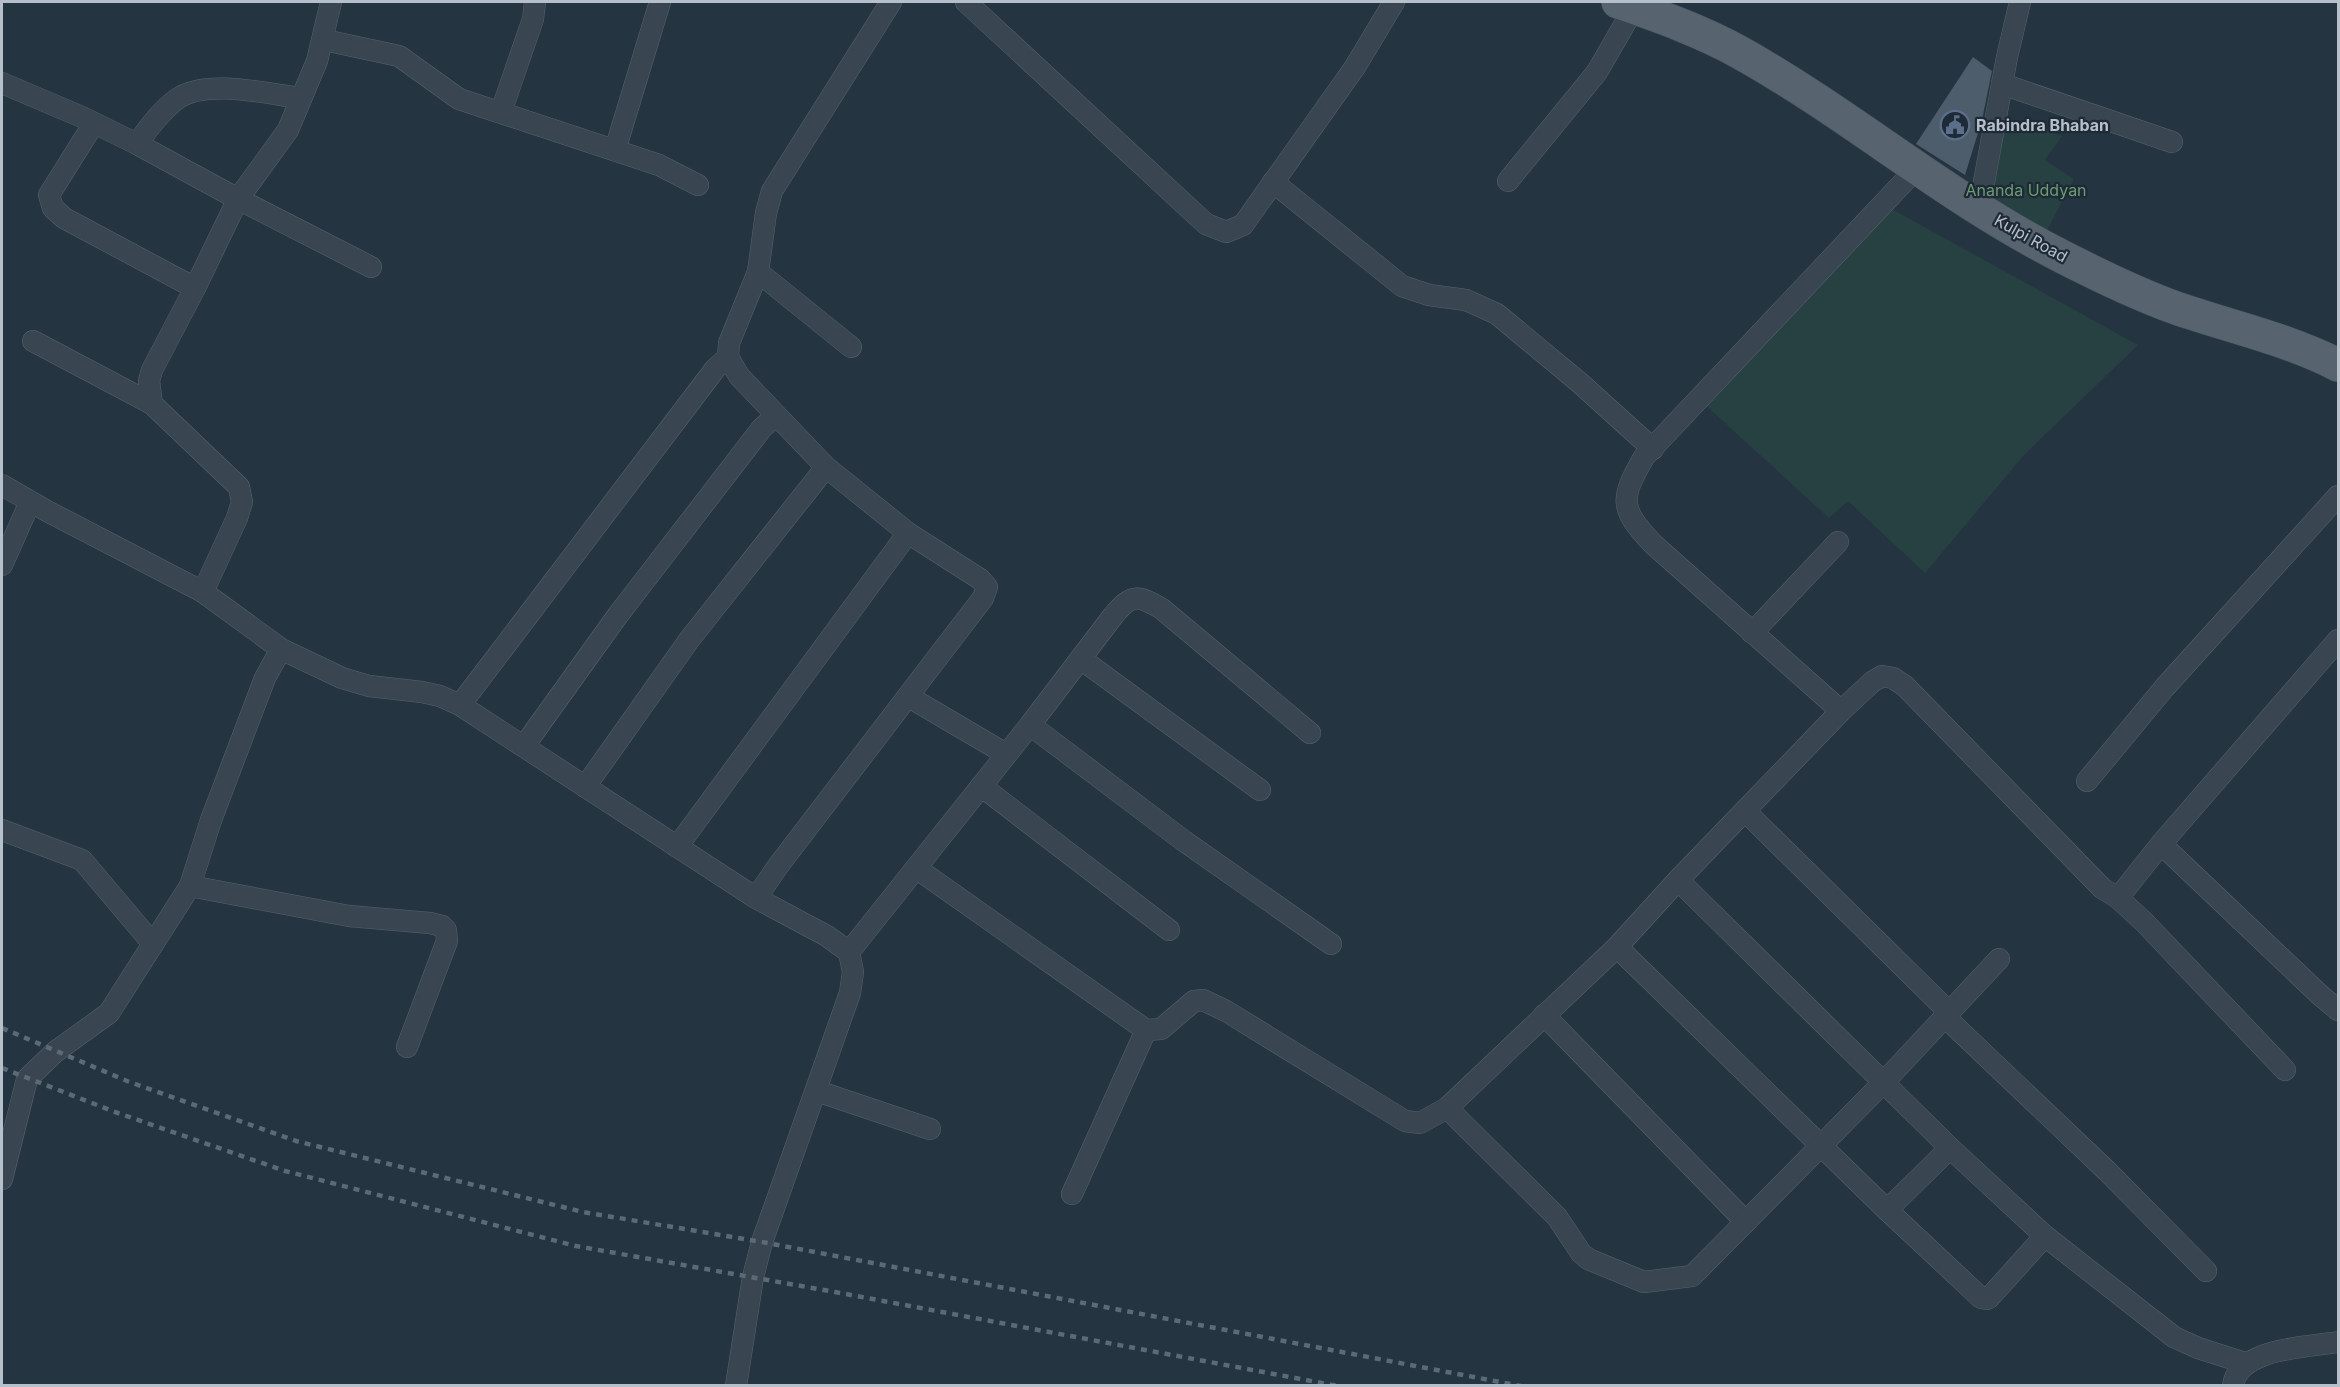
<svg xmlns="http://www.w3.org/2000/svg" width="2340" height="1387" viewBox="0 0 2340 1387" font-family="Inter,sans-serif">
  <rect width="100%" height="100%" fill="#253441"/>
  <g fill="#274142">
    <polygon points="2007,117 2062,136 2045,160 2074,179 2042,240 1985,193"/>
    <polygon points="1888,207 2138,345 2024,455 1925,573 1848,501 1829,518 1701,401"/>
  </g>
  <polygon fill="#4e5d6c" points="1973,57 1992,71 1982,120 1965,175 1916,144"/>
  <g fill="none" stroke-linecap="round" stroke-linejoin="round">
    <g stroke="#57636e" stroke-width="22">
      <g id="street">
        <polyline points="966,2 1206,224 1226,232 1243,225 1355,67 1394,2"/>
        <polyline points="324,40 399,56 459,99 659,165 698,185"/>
        <polyline points="2,83 82,117 137,144 238,199 371,267"/>
        <polyline points="2002,84 2172,142"/>
        <polyline points="501,112 533,19 535,2"/>
        <polyline points="94,123 49,195 53,208 64,218 195,288"/>
        <path d="M137,144C149,127 161,111 177,99C206,78 268,94 301,98"/>
        <polyline points="615,150 660,2"/>
        <polyline points="1508,181 1597,72 1634,8"/>
        <polyline points="1273,182 1402,286 1429,295 1466,300 1497,314 1580,383 1653,449"/>
        <polyline points="1979,209 2007,57 2020,2"/>
        <polyline points="758,272 851,347"/>
        <polyline points="33,341 152,404"/>
        <polyline points="2,485 47,511 203,592"/>
        <polyline points="2,565 30,502"/>
        <polyline points="1752,633 1838,542"/>
        <polyline points="281,649 342,678 369,686 422,692 440,696 460,705 756,898 827,936 849,952 853,972 850,993 762,1242 753,1277 736,1386"/>
        <polyline points="1081,659 1260,790"/>
        <polyline points="909,697 1006,754"/>
        <polyline points="460,705 715,369 728,357"/>
        <path d="M1841,711L1653,544C1619,508 1620,499 1644,457L1917,168"/>
        <polyline points="1030,725 1184,841 1331,944"/>
        <polyline points="524,746 618,615 762,428 776,416"/>
        <polyline points="2087,781 2165,687 2338,496"/>
        <polyline points="981,786 1169,930"/>
        <polyline points="585,787 689,640 826,467"/>
        <polyline points="1745,811 1948,1011"/>
        <polyline points="2,830 82,860 153,944"/>
        <polyline points="2161,844 2320,995 2338,1010"/>
        <polyline points="677,847 908,533"/>
        <polyline points="916,868 1146,1030 1161,1029 1194,1001 1203,1000 1226,1011 1405,1121 1420,1123 1447,1108 1617,947 1678,880"/>
        <polyline points="190,886 349,916 430,923 442,926 446,930 447,941 407,1047"/>
        <polyline points="756,898 778,866 983,598 987,587 980,579 908,533 826,467 739,376 728,357 729,343 758,272 766,213 772,191 891,2"/>
        <polyline points="2118,898 2161,844 2338,640"/>
        <polyline points="1617,947 1887,1210 1981,1298 1987,1299 1989,1298 2045,1236"/>
        <path d="M849,952L1030,725L1113,616C1132,593 1138,595 1162,609L1310,733"/>
        <polyline points="1544,1015 1746,1222"/>
        <polyline points="1944,1016 2107,1171 2206,1271"/>
        <polyline points="817,1091 930,1129"/>
        <polyline points="1447,1108 1557,1217 1581,1253 1588,1259 1644,1282 1692,1276 1883,1083 1999,959"/>
        <polyline points="2,1179 27,1079 55,1052 109,1013 190,886 211,820 265,678 281,649 203,592 237,518 242,502 239,487 152,404 149,381 152,370 195,288 238,199 288,130 317,61 331,2"/>
        <polyline points="1072,1194 1146,1030"/>
        <polyline points="1887,1210 1950,1148"/>
        <polyline points="2245,1363 2198,1348 2174,1337 2045,1236 1950,1148 1678,880 1841,711 1872,682 1882,676 1893,678 1905,686 2102,888 2118,898 2144,922 2285,1070"/>
        <path d="M2233,1386C2237,1348 2309,1347 2338,1342"/>
      </g>
    </g>
    <g stroke="#46515d" stroke-width="34">
      <path id="primary" d="M1618,2C1659,16 1701,31 1739,52C1850,114 1947,198 2061,256C2098,275 2137,294 2176,308C2231,327 2287,339 2338,365"/>
    </g>
    <use href="#street" stroke="#394550" stroke-width="21"/>
    <use href="#primary" stroke="#576470" stroke-width="33"/>
    <g stroke="#5b6a77" stroke-width="4.5" stroke-dasharray="6 6" stroke-linecap="butt">
      <polyline points="2,1028 127,1081 296,1141 583,1212 762,1242 1521,1386"/>
      <polyline points="2,1068 115,1112 285,1171 576,1246 835,1292 1338,1386"/>
    </g>
  </g>
  <defs>
    <g id="civic-ring" transform="scale(1.5)"><circle r="9.5" fill="#1e2a36" stroke="#5c6f8a" stroke-width="1.5"/><path d="M-.6-6.5H3V-4.5H.6V-3L4-1V1h2V6H-6V1h2V-1L-.6-3ZM-1.2 2.5V6h2.4V2.5Z" fill="#5c6f8a"/></g>
  </defs>
  <g fill-rule="evenodd">
    <use href="#civic-ring" x="1955" y="125"/>
  </g>
  <g text-anchor="middle" stroke-width="4.5" stroke-linejoin="round" paint-order="stroke">
    <g font-size="16" font-weight="bold" fill="#b6c0cb" stroke="#1e2a36" text-anchor="start">
      <text x="1976" y="131">Rabindra Bhaban</text>
    </g>
    <g font-size="16" fill="#6c9c72" stroke="#1e2a36">
      <text x="2026" y="196">Ananda Uddyan</text>
    </g>
    <g font-size="16" fill="#b6c0cb" stroke="#1e2a36">
      <text transform="translate(2031 238) rotate(29)" y="6">Kulpi Road</text>
    </g>
  </g>
  <rect width="2340" height="1387" fill="none" stroke="#b6c0cb" stroke-width="6"/>
</svg>
